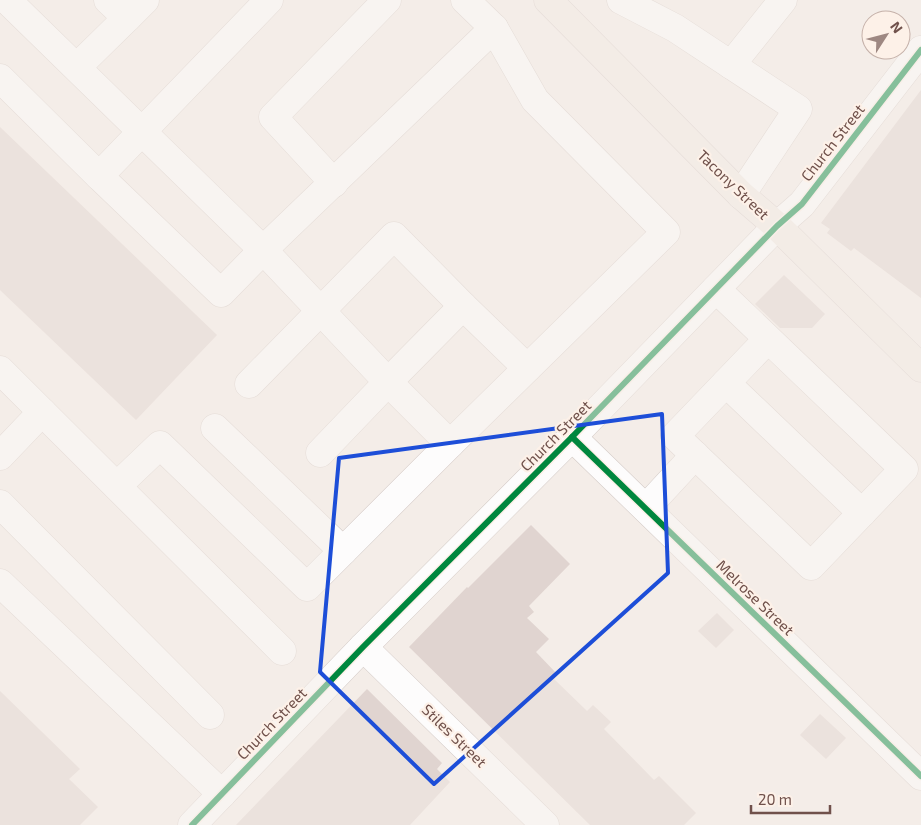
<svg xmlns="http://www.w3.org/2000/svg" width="921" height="825" viewBox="0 0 921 825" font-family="'Exo 2',sans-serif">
  <rect width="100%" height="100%" fill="#f4ede8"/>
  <g fill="#e0d4d0">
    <polygon points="921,90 921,298 854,248 851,251 827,233 830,229 821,223"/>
    <polygon points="0,127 217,335 136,420 0,290"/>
    <polygon points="784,275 825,314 812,328 780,328 755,304"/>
    <polygon points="531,525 570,564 529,606 534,612 527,618 549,639 536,652 558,675 554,679 587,711 593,705 611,722 604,729 654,780 659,776 696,813 684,825 590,825 409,647 467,587 468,588"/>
    <polygon points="717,613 734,630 716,648 698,631"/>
    <polygon points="367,689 442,763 437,769 450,782 410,825 236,825"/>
    <polygon points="0,691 80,769 69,779 98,807 80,825 0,825"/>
    <polygon points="820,714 846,738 826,759 800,735"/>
  </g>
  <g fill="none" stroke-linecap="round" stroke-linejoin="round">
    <g stroke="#d2c9c5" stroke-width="29">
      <g id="minor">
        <polyline points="7,0 263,250 388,382 320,453"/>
        <polyline points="108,0 127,18 145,0"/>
        <polyline points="465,0 494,28"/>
        <polyline points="621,0 675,28 798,109 741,195"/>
        <polyline points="731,65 783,0"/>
        <polyline points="77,67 127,18"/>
        <polyline points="0,78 99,176 269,0"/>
        <polyline points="99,176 221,293 263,250 494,28 535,100 666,232 450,444 343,551 215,428"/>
        <polyline points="334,183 273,117 387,0"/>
        <polyline points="716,289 904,469 811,566 675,436 768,339"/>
        <polyline points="0,370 282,651"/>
        <polyline points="726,383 862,513"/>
        <polyline points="249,384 394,236 463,306 527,368"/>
        <polyline points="572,437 921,776"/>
        <polyline points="450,444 388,382 463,306"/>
        <polyline points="0,456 42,412"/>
        <polyline points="117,486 160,445 307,587 343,551"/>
        <polyline points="0,504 210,715"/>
        <polyline points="646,508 695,455"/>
        <polyline points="0,583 222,794"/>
        <polyline points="363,647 545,825"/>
        <polyline points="192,825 363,647 572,437 777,226 802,204 921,50"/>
      </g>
    </g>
    <g stroke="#d3c9c5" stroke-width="29">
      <polyline id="major" points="548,0 741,195 777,226 921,368"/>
    </g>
    <use href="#minor" stroke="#fdfcfc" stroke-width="28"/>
    <use href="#major" stroke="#f1eae5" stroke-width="28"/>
    <g stroke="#fdf1e8" stroke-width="9">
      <g id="cycleway">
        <polyline points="572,437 921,776"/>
        <polyline points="192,825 363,647 572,437 777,226 802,204 921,50"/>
      </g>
    </g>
    <use href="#cycleway" stroke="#00873e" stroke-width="6"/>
  </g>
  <path d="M0 0H921V825H0ZM662,414L668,573L434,784L320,672L339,458Z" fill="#f4ede8" fill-opacity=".55" fill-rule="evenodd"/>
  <path fill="none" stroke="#1d4ed8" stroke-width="4" stroke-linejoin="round" d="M662,414L668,573L434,784L320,672L339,458Z"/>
  <g text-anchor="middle" stroke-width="4.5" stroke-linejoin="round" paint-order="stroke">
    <g font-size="15" fill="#70514b" stroke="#fdf1e8">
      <text transform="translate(833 143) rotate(-52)" y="5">Church Street</text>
      <text transform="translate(733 185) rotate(44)" y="5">Tacony Street</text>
      <text transform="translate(556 436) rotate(-45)" y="5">Church Street</text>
      <text transform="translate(755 598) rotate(44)" y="5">Melrose Street</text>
      <text transform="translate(272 724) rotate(-46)" y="5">Church Street</text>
      <text transform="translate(454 736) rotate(44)" y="5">Stiles Street</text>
    </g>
  </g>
  <g transform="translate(886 35) rotate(54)"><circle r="24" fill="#fdf1e8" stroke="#c5b1a9"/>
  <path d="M0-4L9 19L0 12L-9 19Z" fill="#9e8882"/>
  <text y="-8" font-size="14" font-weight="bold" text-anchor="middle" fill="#70514b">N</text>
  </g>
  <path d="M751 805v8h79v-8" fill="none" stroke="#70514b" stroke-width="2.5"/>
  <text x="758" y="805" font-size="15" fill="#70514b" stroke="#fdf1e8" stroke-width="4" paint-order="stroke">20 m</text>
</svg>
